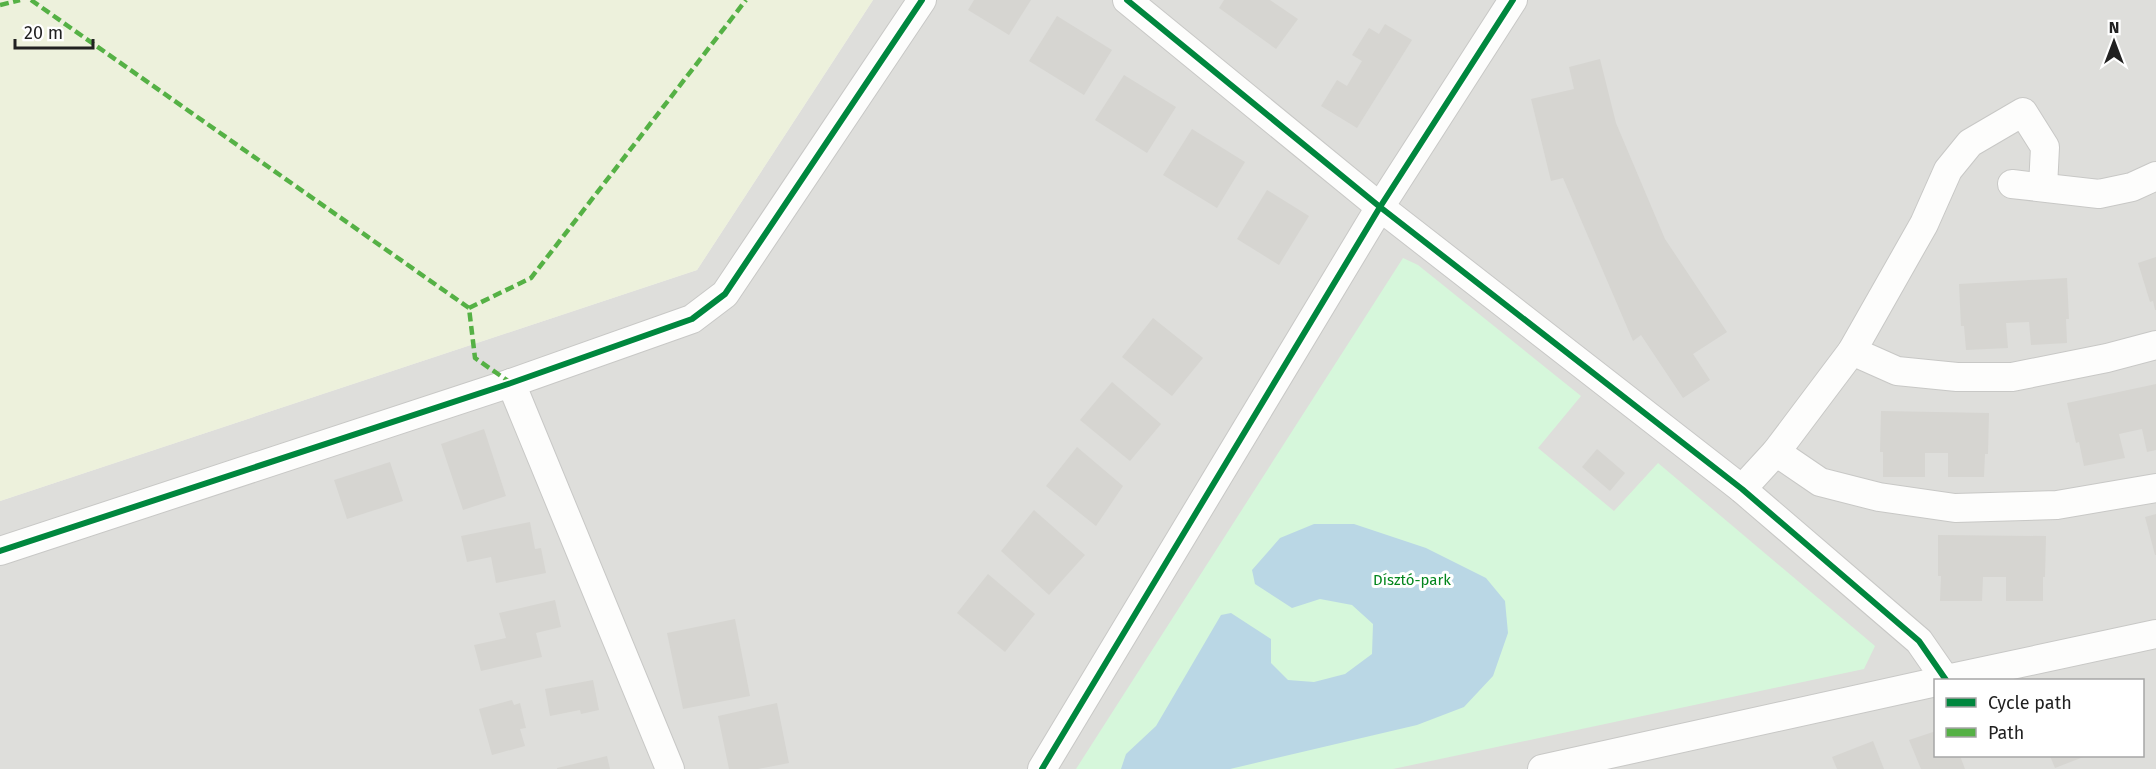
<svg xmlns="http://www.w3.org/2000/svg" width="2156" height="769" viewBox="0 0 2156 769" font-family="'Fira Sans',sans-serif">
  <rect width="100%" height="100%" fill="#efefea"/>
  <path fill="#dededb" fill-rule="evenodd" d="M873,0H2156V769H0V501L697,270ZM1936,680H2142V756H1936Z"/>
  <polygon fill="#edf1dc" points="0,0 873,0 697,270 0,501"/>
  <polygon fill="#d6f7db" points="1403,258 1418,265 1581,396 1538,448 1614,511 1658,463 1875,646 1864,669 1393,769 1076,769"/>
  <polygon fill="#bad7e5" points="1314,524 1354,524 1426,548 1486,578 1505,601 1508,633 1493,676 1464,707 1417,725 1230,769 1121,769 1126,754 1156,726 1221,615 1231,613 1271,639 1271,663 1288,680 1314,682 1345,674 1372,654 1373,624 1352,605 1320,599 1292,608 1255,584 1252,570 1280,538"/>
  <g fill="#d6d5d1">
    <polygon points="974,0 1031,0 1009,35 968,10"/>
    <polygon points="1224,0 1270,0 1298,19 1276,49 1219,8"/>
    <polygon points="1057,16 1112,50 1084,95 1029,61"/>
    <polygon points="1385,24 1412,40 1357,128 1321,106 1337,80 1347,86 1362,61 1352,55 1369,28 1379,34"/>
    <polygon points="1600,59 1616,123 1665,239 1727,332 1693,354 1710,380 1683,398 1641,335 1633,341 1563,178 1551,181 1531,99 1574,89 1569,67"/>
    <polygon points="1124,75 1176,107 1147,153 1095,120"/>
    <polygon points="1192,129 1245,162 1217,208 1163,175"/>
    <polygon points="1267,190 1309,216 1279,265 1237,239"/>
    <polygon points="2156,257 2156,310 2155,310 2153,301 2150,302 2138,263"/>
    <polygon points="2067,278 2069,319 2066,319 2067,343 2031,345 2029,322 2006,323 2008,348 1966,350 1964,326 1961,326 1959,284"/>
    <polygon points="1153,318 1203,358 1172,396 1122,357"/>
    <polygon points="1112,382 1161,424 1130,461 1080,420"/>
    <polygon points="2156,384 2156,450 2147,452 2142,429 2119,434 2125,458 2084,466 2079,442 2076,443 2067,403"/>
    <polygon points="1881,411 1989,413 1988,454 1985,454 1984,477 1948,477 1948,453 1925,453 1925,477 1883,477 1883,452 1880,452"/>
    <polygon points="484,429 506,496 463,510 441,444"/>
    <polygon points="1077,447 1123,486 1096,526 1046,486"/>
    <polygon points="1597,449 1625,473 1610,491 1582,467"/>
    <polygon points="390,462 403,501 347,519 334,480"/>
    <polygon points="1034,510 1085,555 1049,595 1001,551"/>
    <polygon points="2156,514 2156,555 2155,555 2145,517"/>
    <polygon points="530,522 535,549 541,548 546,573 496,583 491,557 467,562 461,536"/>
    <polygon points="1938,535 2046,536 2045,577 2043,577 2043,601 2006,601 2006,577 1983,577 1982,601 1940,601 1941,576 1938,576"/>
    <polygon points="988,574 1035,614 1005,652 957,613"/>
    <polygon points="555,600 561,627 536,633 542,657 481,671 474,645 506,638 499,613"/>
    <polygon points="735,619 750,696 683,709 667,633"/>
    <polygon points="593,680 599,710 581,714 580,710 550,716 545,689"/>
    <polygon points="512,700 514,705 520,703 526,728 520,729 525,746 492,755 479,709"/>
    <polygon points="777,703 789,763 758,769 729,769 718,716"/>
    <polygon points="1936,731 1936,756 1960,756 1965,769 1921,769 1909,740"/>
    <polygon points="1873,741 1884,769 1837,769 1832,757"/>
    <polygon points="607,756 610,769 557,769 557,768"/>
    <polygon points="2050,756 2086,756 2055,768"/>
  </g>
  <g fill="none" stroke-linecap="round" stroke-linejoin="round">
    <g stroke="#c8c8c6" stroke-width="30">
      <g id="minor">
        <polyline points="1127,0 1380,207 1742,489 1919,641 1946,680"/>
        <polyline points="2012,184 2099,194 2132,187 2156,176"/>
        <polyline points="1852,351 1897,371 1957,377 2012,377 2107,358 2156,345"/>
        <polyline points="511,383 670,769"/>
        <polyline points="1776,452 1820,482 1879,497 1955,508 2057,505 2156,488"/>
        <polyline points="1742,489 1776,452 1852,351 1924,224 1948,170 1970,143 2023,112 2045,147 2043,187"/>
        <polyline points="0,551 511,383 692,319 725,294 922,0"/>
        <polyline points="1942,680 2156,634"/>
        <polyline points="1042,769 1380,207 1513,0"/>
        <polyline points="1542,769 1936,682"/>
      </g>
    </g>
    <use href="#minor" stroke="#fdfdfc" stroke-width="28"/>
    <g stroke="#55b145" stroke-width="4.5" stroke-dasharray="9 4.5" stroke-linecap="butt">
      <polyline points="31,0 469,308 475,358 511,383"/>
      <polyline points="0,5 20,0"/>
      <polyline points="469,308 531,278 746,0"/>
    </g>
    <g stroke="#fff" stroke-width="10">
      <g id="cycleway">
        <polyline points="1127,0 1380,207 1742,489 1919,641 1946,680"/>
        <polyline points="0,551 511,383 692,319 725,294 922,0"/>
        <polyline points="1042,769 1380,207 1513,0"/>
      </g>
    </g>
    <use href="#cycleway" stroke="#00873e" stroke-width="6"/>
  </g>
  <g text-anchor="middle" stroke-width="6" stroke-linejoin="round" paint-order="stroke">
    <g font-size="15" fill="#03861d" stroke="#fff">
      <text x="1412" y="585">Dísztó-park</text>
    </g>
  </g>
  <rect x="1934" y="679" width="210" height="78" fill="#ffffff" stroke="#a6a6a6" stroke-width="1.5"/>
  <rect x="1946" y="698" width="30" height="9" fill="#00873e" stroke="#a6a6a6" stroke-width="1.5"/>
  <text x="1988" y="709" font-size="18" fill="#212121">Cycle path</text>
  <rect x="1946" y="728" width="30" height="9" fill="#55b145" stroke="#a6a6a6" stroke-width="1.5"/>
  <text x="1988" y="739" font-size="18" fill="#212121">Path</text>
  <g transform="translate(2114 42)" stroke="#ffffff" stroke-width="4.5" paint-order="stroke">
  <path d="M0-4.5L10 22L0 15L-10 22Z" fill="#212121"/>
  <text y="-9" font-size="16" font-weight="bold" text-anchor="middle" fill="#212121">N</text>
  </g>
  <path d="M15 39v9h78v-9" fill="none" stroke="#212121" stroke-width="3"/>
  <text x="24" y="39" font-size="18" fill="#212121" stroke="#ffffff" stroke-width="4.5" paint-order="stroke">20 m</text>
</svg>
